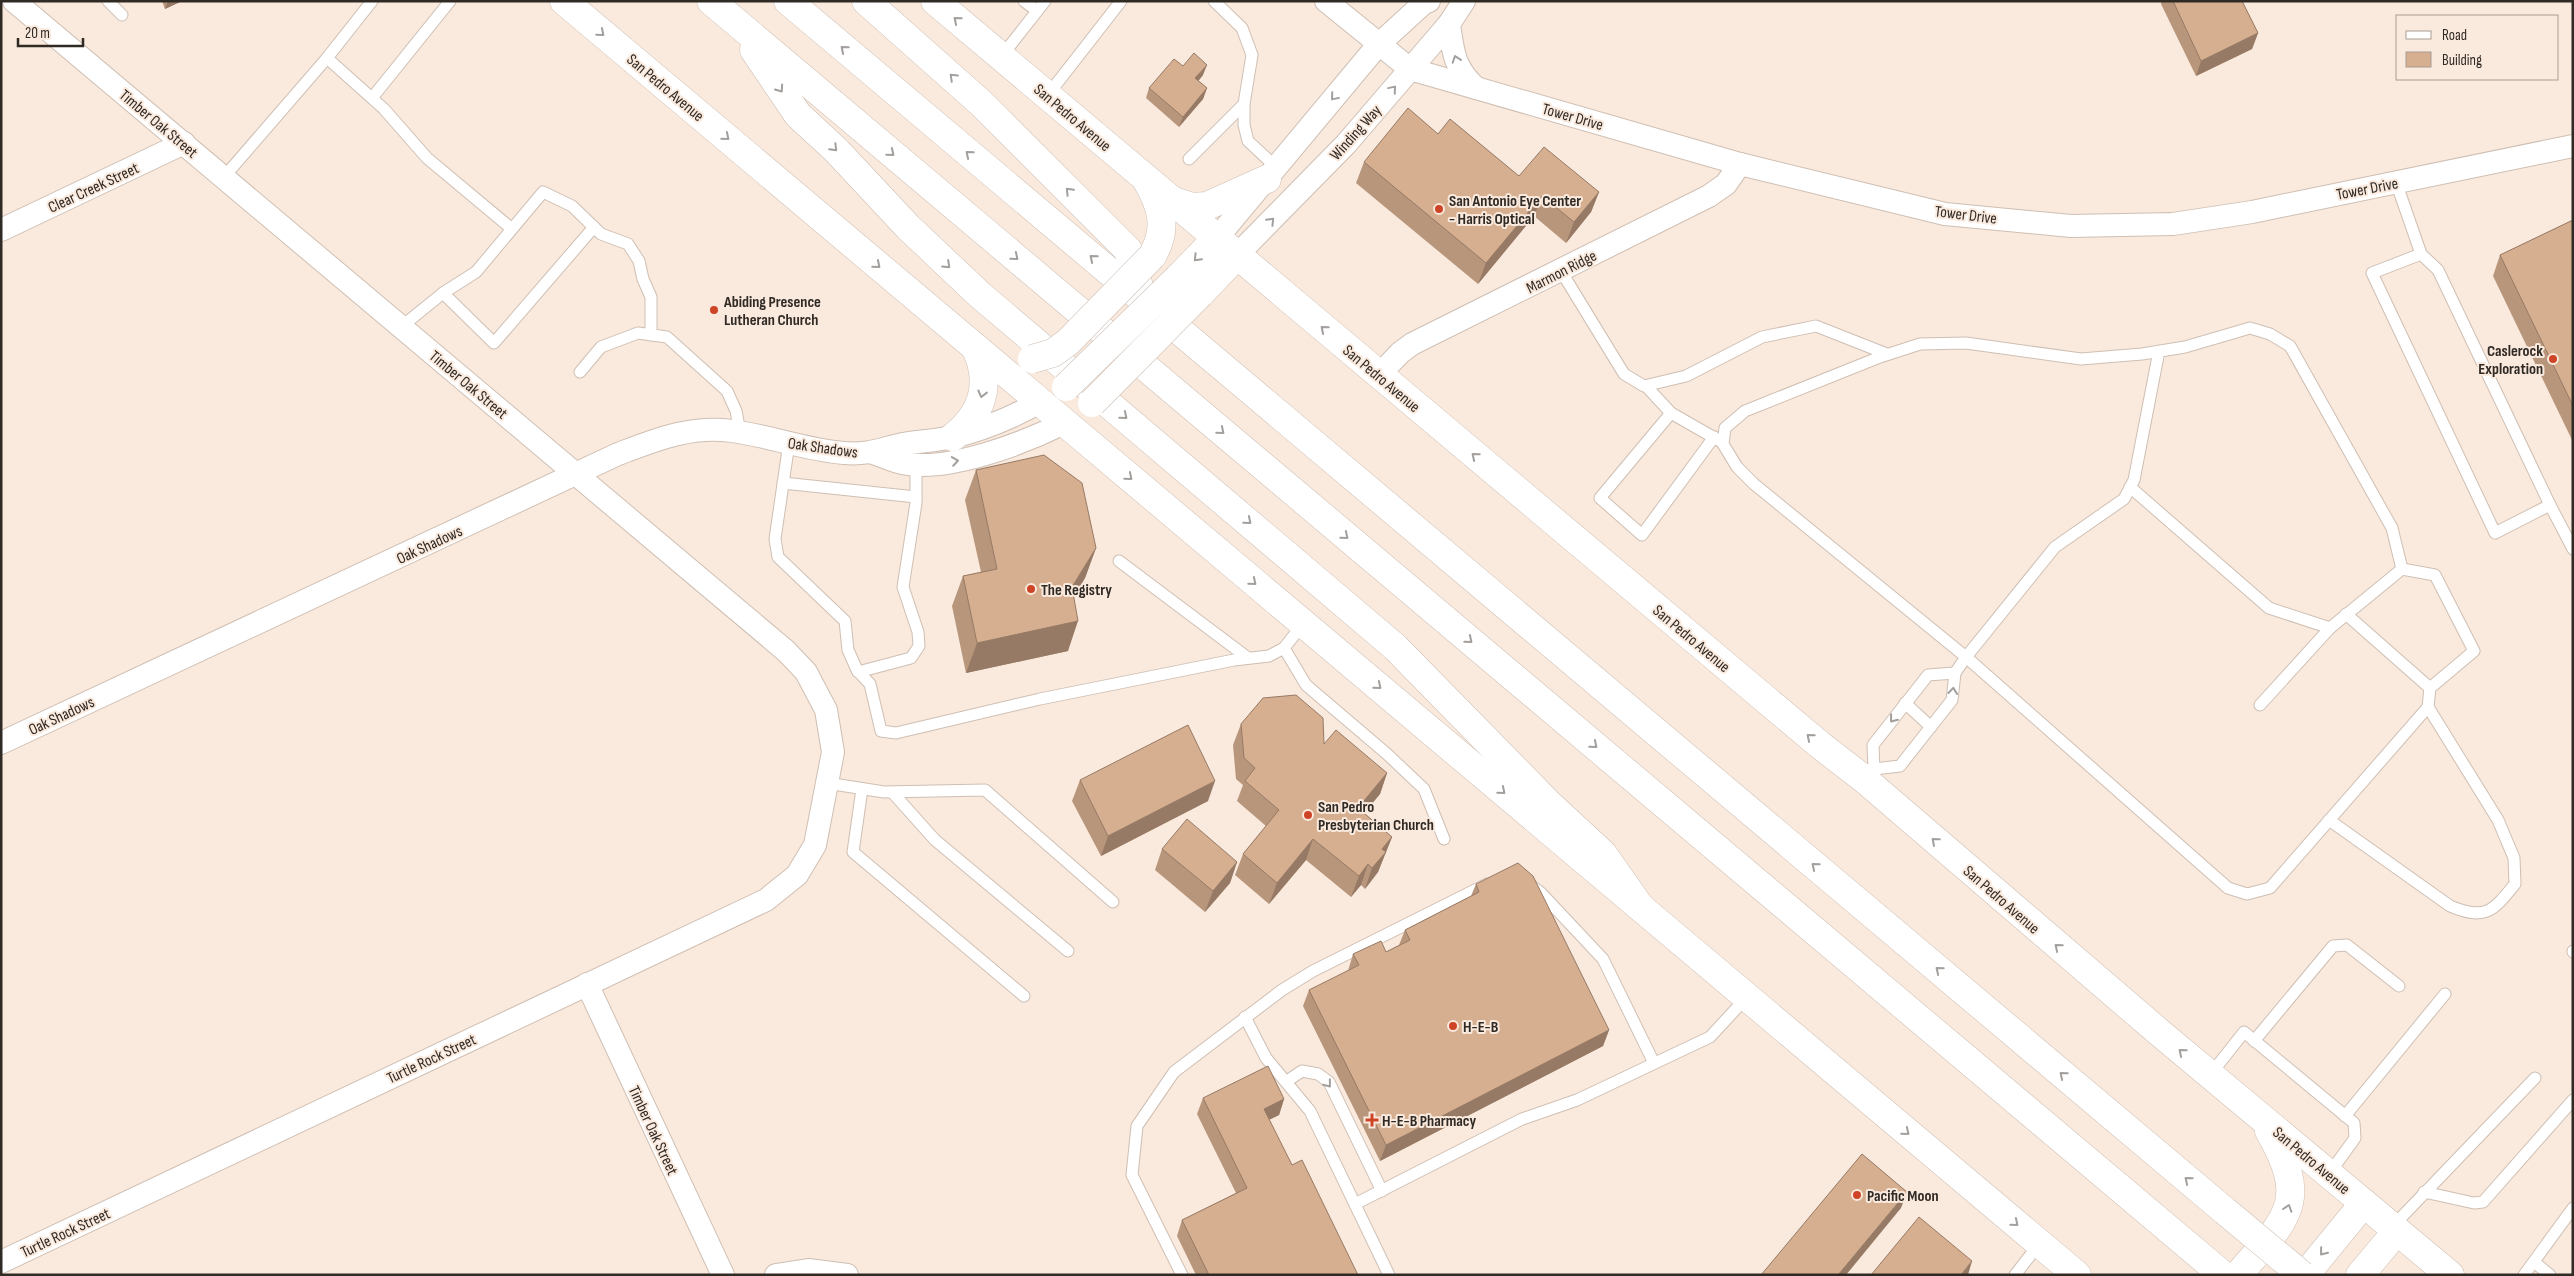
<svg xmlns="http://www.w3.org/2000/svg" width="2574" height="1276" viewBox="0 0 2574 1276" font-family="'Sofia Sans Condensed',sans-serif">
  <rect width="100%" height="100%" fill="#fae9dd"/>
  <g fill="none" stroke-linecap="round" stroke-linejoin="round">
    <g stroke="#cfbfb3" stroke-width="13">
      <g id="lane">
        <polyline points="108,1 122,15"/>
        <polyline points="1024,1 1037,11"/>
        <polyline points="1214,1 1242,28 1252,55 1244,104 1244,125 1248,141 1277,168"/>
        <polyline points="1001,57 1045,1"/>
        <polyline points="327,58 372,1"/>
        <polyline points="1047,96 1121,1"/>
        <polyline points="372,98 450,1"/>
        <polyline points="1189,159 1244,104"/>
        <polyline points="224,177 327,58 384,109 427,158 512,229"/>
        <polyline points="2396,182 2421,254 2372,273 2495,533 2550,505 2573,549"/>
        <polyline points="2421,254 2438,270 2550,505"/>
        <polyline points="1561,271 1624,374 1644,386 1686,376 1762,337 1816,326 1887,354"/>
        <polyline points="443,293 494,343 594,227"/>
        <polyline points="401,327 443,293 476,272 543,192 572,206 601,234 628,244 639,261 643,279 651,297 651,335"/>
        <polyline points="580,372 601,347 638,333 667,337 727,391 736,411 740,432"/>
        <polyline points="1646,386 1671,413 1720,441"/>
        <polyline points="1671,413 1600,498 1642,535 1714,437"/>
        <polyline points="789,443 775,539 778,557 845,621 848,650 857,670 870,684 881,731 896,733 1040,699 1234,660 1269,656 1284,648 1303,624"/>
        <polyline points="783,483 916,497"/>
        <polyline points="2130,487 2269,608 2330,628 2402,569"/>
        <polyline points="1119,561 1248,658"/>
        <polyline points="2346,614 2430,688"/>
        <polyline points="1284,648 1306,685 1387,754 1424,789 1444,839"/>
        <polyline points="858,672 911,658 919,646 918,632 903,587 916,503 916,465"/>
        <polyline points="1905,703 1931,727"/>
        <polyline points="2260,705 2330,628"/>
        <polyline points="1874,769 1873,745 1928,675 1955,673"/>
        <polyline points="1864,779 1874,769 1900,766 1952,700 1955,673 1966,657 1754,484 1737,467 1723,444 1725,428 1745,411 1880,357 1920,344 1966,343 2081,359 2142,354 2185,347 2250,328 2270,334 2290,346 2392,528 2402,569 2435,575 2474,651 2430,688 2428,707 2270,888 2247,894 2228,888 1966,657 2055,547 2124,499 2134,480 2159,351"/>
        <polyline points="827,783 884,792 985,790 1113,902"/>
        <polyline points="862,789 853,852 1024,996"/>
        <polyline points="892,792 935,840 1068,951"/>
        <path d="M2329,820L2450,906C2486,921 2493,911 2515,884L2514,858L2498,820L2428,707"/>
        <polyline points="1529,884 1541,893 1603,959 1654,1063"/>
        <polyline points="2573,951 2573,952"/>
        <polyline points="1245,1017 1266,1058 1310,1111 1389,1275"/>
        <polyline points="2254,1041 2333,946 2347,945 2399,986"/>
        <polyline points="2210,1075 2244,1032 2354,1123 2355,1138 2329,1174"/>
        <polyline points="1287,1081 1302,1071 1318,1074 1329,1082 1382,1191"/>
        <polyline points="2345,1116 2445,994"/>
        <polyline points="2424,1192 2474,1203 2483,1202 2573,1100"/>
        <polyline points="1355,1204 1522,1119 1577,1100 1710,1037 1747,997"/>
        <polyline points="2392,1227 2535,1078"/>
        <polyline points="2534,1262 2550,1275"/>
        <polyline points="1182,1275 1132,1175 1137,1126 1174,1072 1282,990 1313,971 1487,884"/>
        <polyline points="2015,1275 2039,1244"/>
        <polyline points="2524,1275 2573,1208"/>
      </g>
    </g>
    <g stroke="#cfbfb3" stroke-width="24">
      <g id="street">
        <polyline points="1326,1 1410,69 1740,164 1945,214 2071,226 2173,224 2252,212 2573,146"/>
        <path d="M1449,24C1453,52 1454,68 1476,88"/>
        <polyline points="1,230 184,143"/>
        <polyline points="1217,238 1378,45 1424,3 1429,1"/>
        <polyline points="1237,255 1346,144 1449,24 1464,1"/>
        <polyline points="1379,375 1400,353 1412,344 1709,196 1726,184 1740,164"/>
        <path d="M873,453C883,456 892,461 902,463C947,473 1024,443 1064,423"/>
        <path d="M1,743L618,454C655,440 691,425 732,431C770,436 806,450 844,453C869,455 880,449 903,444C919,441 936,441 952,437C983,430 1013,417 1040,402"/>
        <polyline points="587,984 723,1275"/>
        <polyline points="1,1262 766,900 797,875 815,845 833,752 826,710 806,672 786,651 14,1"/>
        <polyline points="776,1275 808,1270 847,1275"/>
      </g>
    </g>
    <g stroke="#cfbfb3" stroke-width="29">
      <g id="secondary">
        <polyline points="564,1 2077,1275"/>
        <polyline points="935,1 1820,745 1864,779 2160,1033 2450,1275"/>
        <path d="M1148,183C1162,207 1168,230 1152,256"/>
        <polyline points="1174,201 1192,207 1207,206 1267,179"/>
        <polyline points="1178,278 1217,238"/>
        <polyline points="1200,294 1237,255"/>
        <path d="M953,437C984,413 992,382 975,347"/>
        <path d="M2238,1275C2286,1219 2311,1203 2269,1131"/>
        <polyline points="2305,1275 2364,1203"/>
        <polyline points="2360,1275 2397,1231"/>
      </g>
    </g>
    <g stroke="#cfbfb3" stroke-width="29">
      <g id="highway">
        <polyline points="711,1 2223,1275"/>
        <polyline points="788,1 2225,1211"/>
        <polyline points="866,1 982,104 1128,250 1141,293"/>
        <polyline points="754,50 798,115 836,150 908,227 980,295 1395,647 1549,804 1603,854 1641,908"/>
      </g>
    </g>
    <use href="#lane" stroke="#fff" stroke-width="11"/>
    <use href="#street" stroke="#fff" stroke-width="22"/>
    <use href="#secondary" stroke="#fff" stroke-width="28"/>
    <use href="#highway" stroke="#fff" stroke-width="28"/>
    <g stroke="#cfbfb3" stroke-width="29" stroke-linecap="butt">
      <g id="secondary-bridge">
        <polyline points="1032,359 1053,353 1068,342 1152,256"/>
        <polyline points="1066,387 1178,278"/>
        <polyline points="1092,403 1200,294"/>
      </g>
    </g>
    <g stroke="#cfbfb3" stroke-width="29" stroke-linecap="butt">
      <polyline id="highway-bridge" points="2225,1211 2302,1275"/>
    </g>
    <use href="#secondary-bridge" stroke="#fff" stroke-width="28"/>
    <use href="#highway-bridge" stroke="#fff" stroke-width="28"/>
  </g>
  <g fill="#b8967c">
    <polygon points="162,1 182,1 165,9"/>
    <polygon points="2161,1 2242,1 2258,33 2252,49 2196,76 2161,4"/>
    <polygon points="1183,66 1203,75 1198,81 1207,88 1203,99 1179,127 1146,98 1149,88"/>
    <polygon points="1438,134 1519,176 1599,192 1591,212 1566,243 1534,216 1478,284 1356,183 1364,162"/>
    <polygon points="2573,220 2573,442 2493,276 2500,255"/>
    <polygon points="976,470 1096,548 1085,578 1074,597 1068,651 966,673 952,606 963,576 981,572 965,500"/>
    <polygon points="1241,724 1324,744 1387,773 1380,794 1364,813 1392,837 1378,872 1365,889 1361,885 1351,897 1306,860 1269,904 1235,875 1243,854 1266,826 1237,801 1243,785 1236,779 1233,745"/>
    <polygon points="1080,780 1208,801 1101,856 1072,801"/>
    <polygon points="1162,849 1237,862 1230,883 1205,912 1155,870"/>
    <polygon points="1476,884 1609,1030 1603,1046 1380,1161 1303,1006 1309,990 1348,971 1353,954 1386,952 1399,945 1405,930 1471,896"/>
    <polygon points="1203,1098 1284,1099 1279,1115 1269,1120 1292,1165 1358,1275 1196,1275 1177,1236 1182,1220 1236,1193 1197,1114"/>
  </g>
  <g fill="#967a65">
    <polygon points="168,1 182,1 165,9"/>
    <polygon points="2258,33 2252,49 2196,76 2201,61"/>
    <polygon points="1207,65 1203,75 1192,89 1195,78"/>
    <polygon points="1207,88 1203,99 1179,127 1183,117"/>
    <polygon points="1599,192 1591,212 1566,243 1574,222"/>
    <polygon points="1542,196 1534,216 1478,284 1486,263"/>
    <polygon points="1096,548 1085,578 1061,617 1072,587"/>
    <polygon points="1078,621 1068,651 966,673 977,643"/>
    <polygon points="1387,773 1380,794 1351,829 1358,808"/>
    <polygon points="1215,781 1208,801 1101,856 1108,836"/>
    <polygon points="1392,837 1378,872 1365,889 1372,868 1382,849"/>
    <polygon points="1313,839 1306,860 1269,904 1277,883"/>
    <polygon points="1237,862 1230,883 1205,912 1213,891"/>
    <polygon points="1368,864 1361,885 1351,897 1359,876"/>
    <polygon points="1609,1030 1603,1046 1380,1161 1386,1145"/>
    <polygon points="1284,1099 1279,1115 1258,1125 1264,1109"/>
    <polygon points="1907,1192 1901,1208 1846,1275 1838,1275"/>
    <polygon points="1972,1261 1968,1275 1961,1275"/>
  </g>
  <g fill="#d6ae90" stroke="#967a65">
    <polygon points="2173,1 2242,1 2258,33 2201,61"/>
    <polygon points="1194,53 1207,65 1195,78 1207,88 1183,117 1149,88 1174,59 1183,66"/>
    <polygon points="1408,108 1438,134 1450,119 1519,176 1544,147 1599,192 1574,222 1542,196 1486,263 1364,162"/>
    <polygon points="2573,220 2573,406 2500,255"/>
    <polygon points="1044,455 1082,483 1096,548 1072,587 1078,621 977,643 963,576 997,569 976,470"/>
    <polygon points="1296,695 1323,718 1324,744 1336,730 1387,773 1358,808 1392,837 1382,849 1386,852 1372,868 1368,864 1359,876 1313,839 1277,883 1243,854 1279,810 1245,781 1255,768 1244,758 1241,724 1263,698"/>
    <polygon points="1188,725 1215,781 1108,836 1080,780"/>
    <polygon points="1187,819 1237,862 1213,891 1162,849"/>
    <polygon points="1518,863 1533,876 1609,1030 1386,1145 1309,990 1359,965 1353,954 1381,941 1386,952 1410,940 1405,930 1479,892 1476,884"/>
    <polygon points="1268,1066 1284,1099 1264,1109 1292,1165 1302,1160 1358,1275 1209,1275 1182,1220 1247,1188 1203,1098"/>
    <polygon points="1862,1154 1907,1192 1838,1275 1761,1275"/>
    <polygon points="1919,1217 1972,1261 1961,1275 1871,1275"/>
  </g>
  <defs><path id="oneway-chevron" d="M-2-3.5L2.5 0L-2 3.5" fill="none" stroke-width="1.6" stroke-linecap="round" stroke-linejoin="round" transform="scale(1.25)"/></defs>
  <g stroke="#a29f9d">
    <use href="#oneway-chevron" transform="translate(957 20) rotate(-140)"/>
    <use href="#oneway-chevron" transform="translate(601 33) rotate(40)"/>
    <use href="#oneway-chevron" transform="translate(844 49) rotate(-140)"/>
    <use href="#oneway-chevron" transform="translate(1456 59) rotate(-109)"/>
    <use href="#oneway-chevron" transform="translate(953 77) rotate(-136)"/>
    <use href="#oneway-chevron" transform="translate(780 89) rotate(55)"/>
    <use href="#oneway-chevron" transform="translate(1393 89) rotate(-50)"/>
    <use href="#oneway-chevron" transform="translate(1334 97) rotate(130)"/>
    <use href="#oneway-chevron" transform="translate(726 137) rotate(40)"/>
    <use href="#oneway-chevron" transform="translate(834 148) rotate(45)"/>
    <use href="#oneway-chevron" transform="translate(891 153) rotate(40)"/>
    <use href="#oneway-chevron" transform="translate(969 154) rotate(-140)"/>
    <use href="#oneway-chevron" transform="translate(1069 191) rotate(-134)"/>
    <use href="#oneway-chevron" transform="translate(1271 221) rotate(-46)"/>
    <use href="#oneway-chevron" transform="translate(1015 257) rotate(40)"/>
    <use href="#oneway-chevron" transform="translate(1093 258) rotate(-140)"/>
    <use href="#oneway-chevron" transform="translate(1197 258) rotate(134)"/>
    <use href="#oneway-chevron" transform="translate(877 265) rotate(40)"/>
    <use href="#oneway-chevron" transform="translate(947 265) rotate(43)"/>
    <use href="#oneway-chevron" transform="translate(1324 329) rotate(-140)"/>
    <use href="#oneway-chevron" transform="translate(982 394) rotate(104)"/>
    <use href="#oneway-chevron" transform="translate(1124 416) rotate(40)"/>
    <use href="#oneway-chevron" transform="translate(1221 431) rotate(40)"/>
    <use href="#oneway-chevron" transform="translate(1475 456) rotate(-140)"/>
    <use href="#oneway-chevron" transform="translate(955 461) rotate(-9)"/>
    <use href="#oneway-chevron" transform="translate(1129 477) rotate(40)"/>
    <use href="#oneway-chevron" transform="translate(1248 521) rotate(40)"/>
    <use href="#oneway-chevron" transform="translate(1345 536) rotate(40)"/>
    <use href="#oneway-chevron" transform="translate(1253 582) rotate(40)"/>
    <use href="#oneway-chevron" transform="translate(1469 640) rotate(40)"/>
    <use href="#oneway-chevron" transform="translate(1378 686) rotate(40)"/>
    <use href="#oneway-chevron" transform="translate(1953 691) rotate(-84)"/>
    <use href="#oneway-chevron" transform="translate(1893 719) rotate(128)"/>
    <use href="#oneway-chevron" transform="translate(1810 737) rotate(-140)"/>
    <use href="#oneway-chevron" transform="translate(1594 745) rotate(40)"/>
    <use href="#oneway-chevron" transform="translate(1502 791) rotate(40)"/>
    <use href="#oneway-chevron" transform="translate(1935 841) rotate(-139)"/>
    <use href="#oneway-chevron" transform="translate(1815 866) rotate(-140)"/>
    <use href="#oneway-chevron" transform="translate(2058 947) rotate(-140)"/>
    <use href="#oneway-chevron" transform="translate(1939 970) rotate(-140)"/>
    <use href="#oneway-chevron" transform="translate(2182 1052) rotate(-140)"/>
    <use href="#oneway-chevron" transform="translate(2063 1075) rotate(-140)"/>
    <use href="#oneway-chevron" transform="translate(1328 1084) rotate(51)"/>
    <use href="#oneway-chevron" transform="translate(1906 1132) rotate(40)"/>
    <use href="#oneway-chevron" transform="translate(2188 1180) rotate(-140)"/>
    <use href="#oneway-chevron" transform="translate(2288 1208) rotate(-72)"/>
    <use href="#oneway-chevron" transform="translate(2015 1223) rotate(40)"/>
    <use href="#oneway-chevron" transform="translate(2323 1252) rotate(129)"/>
  </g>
  <g fill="#ce4426" stroke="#fae9dd" stroke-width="2">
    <circle cx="1439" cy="209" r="5"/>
    <circle cx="714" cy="310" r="5"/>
    <circle cx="2553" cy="359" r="5"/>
    <circle cx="1031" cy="589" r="5"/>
    <circle cx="1308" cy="815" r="5"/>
    <circle cx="1453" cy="1026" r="5"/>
    <path d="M1369.5 1112.5h5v5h5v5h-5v5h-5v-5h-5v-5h5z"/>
    <circle cx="1857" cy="1195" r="5"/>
  </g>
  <g text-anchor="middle" stroke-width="4" stroke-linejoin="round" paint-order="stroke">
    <g font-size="16" fill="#302a25" stroke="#fae9dd">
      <text transform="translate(666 87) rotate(40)" y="6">San Pedro Avenue</text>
      <text transform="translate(1573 116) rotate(16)" y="6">Tower Drive</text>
      <text transform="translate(1073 117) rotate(40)" y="6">San Pedro Avenue</text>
      <text transform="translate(159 123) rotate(40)" y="6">Timber Oak Street</text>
      <text transform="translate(1355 132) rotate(-48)" y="6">Winding Way</text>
      <text transform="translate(93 187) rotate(-25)" y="6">Clear Creek Street</text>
      <text transform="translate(2367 188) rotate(-11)" y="6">Tower Drive</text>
      <text transform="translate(1966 214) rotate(7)" y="6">Tower Drive</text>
      <text transform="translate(1561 271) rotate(-27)" y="6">Marmon Ridge</text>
      <text transform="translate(1382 378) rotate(40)" y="6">San Pedro Avenue</text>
      <text transform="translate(469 384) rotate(40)" y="6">Timber Oak Street</text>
      <text transform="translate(823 447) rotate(8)" y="6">Oak Shadows</text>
      <text transform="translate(429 544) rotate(-25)" y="6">Oak Shadows</text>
      <text transform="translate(1692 638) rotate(40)" y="6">San Pedro Avenue</text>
      <text transform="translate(61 715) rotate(-25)" y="6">Oak Shadows</text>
      <text transform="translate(2002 899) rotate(41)" y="6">San Pedro Avenue</text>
      <text transform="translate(431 1058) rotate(-25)" y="6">Turtle Rock Street</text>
      <text transform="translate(654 1130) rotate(65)" y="6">Timber Oak Street</text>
      <text transform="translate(2312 1160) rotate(40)" y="6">San Pedro Avenue</text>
      <text transform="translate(65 1232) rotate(-25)" y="6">Turtle Rock Street</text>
    </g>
    <g font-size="16" font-weight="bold" fill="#302a25" stroke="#fae9dd" text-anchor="start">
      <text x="1449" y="206">San Antonio Eye Center<tspan x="1449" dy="18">- Harris Optical</tspan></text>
      <text x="724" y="307">Abiding Presence<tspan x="724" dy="18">Lutheran Church</tspan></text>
      <text x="2543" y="356" text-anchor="end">Caslerock<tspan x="2543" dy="18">Exploration</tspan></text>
      <text x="1041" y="595">The Registry</text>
      <text x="1318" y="812">San Pedro<tspan x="1318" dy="18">Presbyterian Church</tspan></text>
      <text x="1463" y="1032">H-E-B</text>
      <text x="1382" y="1126">H-E-B Pharmacy</text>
      <text x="1867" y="1201">Pacific Moon</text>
    </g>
  </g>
  <rect width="2574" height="1276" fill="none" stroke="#302a25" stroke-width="5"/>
  <rect x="2396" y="15" width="162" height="65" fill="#fae9dd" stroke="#a99d93"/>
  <rect x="2406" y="31" width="25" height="8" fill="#ffffff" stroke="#a99d93"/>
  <text x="2442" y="40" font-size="15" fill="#302a25">Road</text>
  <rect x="2406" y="52" width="25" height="15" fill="#d6ae90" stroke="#a99d93"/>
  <text x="2442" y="65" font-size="15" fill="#302a25">Building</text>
  <path d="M18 38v8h65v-8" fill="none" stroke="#302a25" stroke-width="2.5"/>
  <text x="25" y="38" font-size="15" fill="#302a25" stroke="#fae9dd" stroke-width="4" paint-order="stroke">20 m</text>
</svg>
